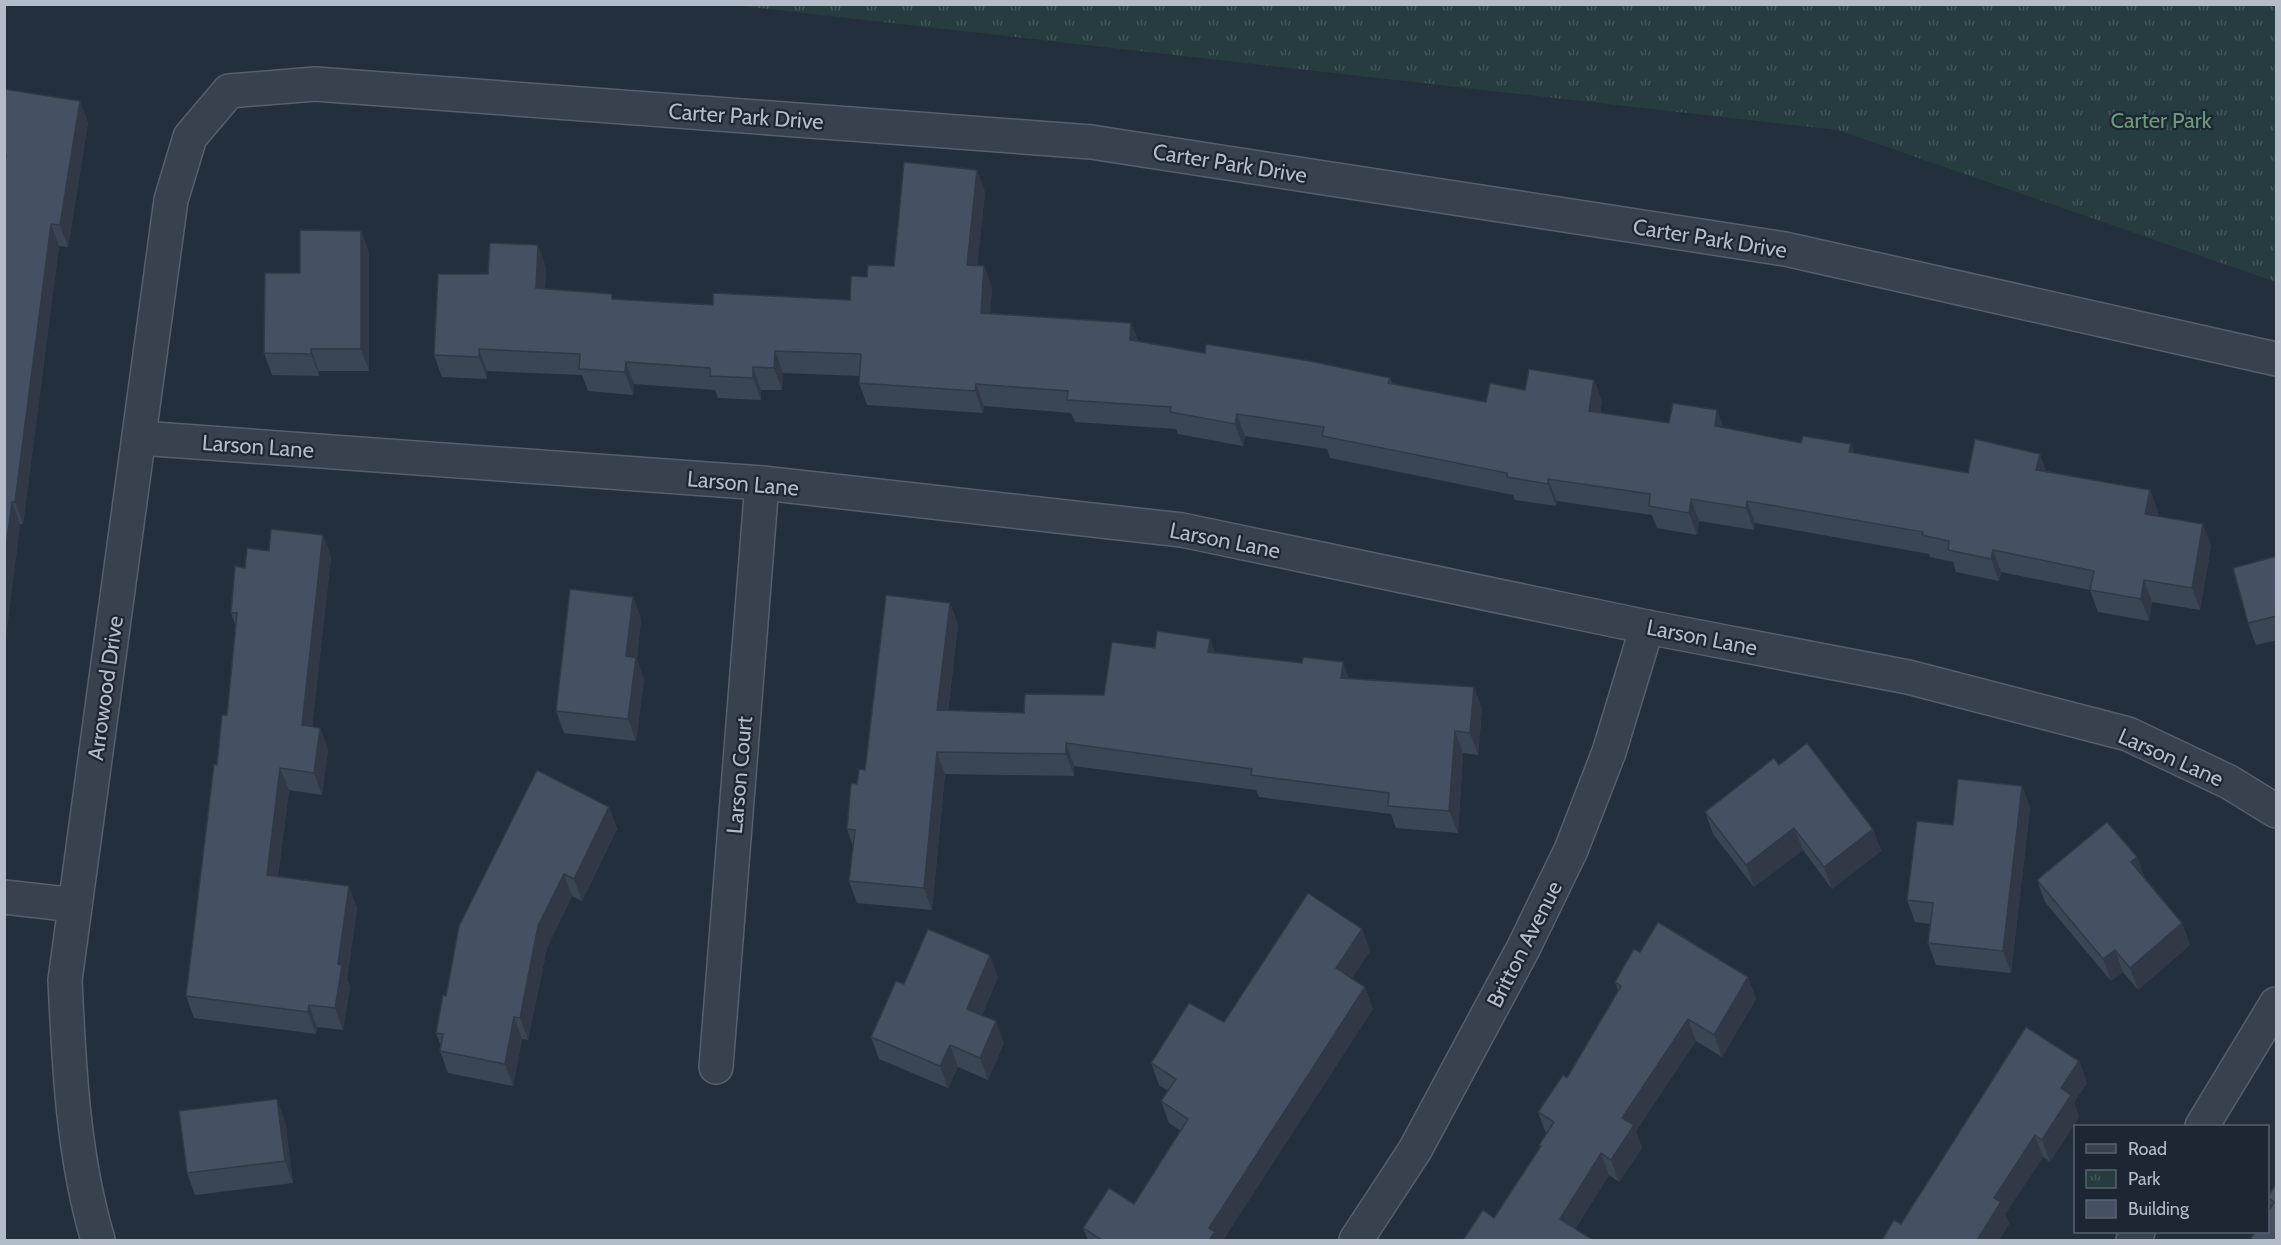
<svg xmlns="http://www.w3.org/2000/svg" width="2281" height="1245" viewBox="0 0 2281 1245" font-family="Cabin,sans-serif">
  <defs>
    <pattern id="park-tufts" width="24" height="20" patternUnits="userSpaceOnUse" patternTransform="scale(1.5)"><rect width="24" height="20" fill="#263c3f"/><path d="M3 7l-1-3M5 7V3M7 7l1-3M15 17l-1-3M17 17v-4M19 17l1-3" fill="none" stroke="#435659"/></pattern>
  </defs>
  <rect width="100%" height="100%" fill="#242f3e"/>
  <polygon fill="url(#park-tufts)" points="733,5 2276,5 2276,282 1838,130"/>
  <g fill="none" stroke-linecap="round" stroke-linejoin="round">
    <g stroke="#565f6c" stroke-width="36">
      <g id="minor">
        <polyline points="140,438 762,483 1182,530 1647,627 1908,677 2128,734 2229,782 2276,811"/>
        <polyline points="4,897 75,905"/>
        <polyline points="716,1067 762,483"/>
        <polyline points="2202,1126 2276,1004"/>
        <path d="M98,1240C73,1156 69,1067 65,980L171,200L190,137L229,91L315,84L1091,142L1785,249L2276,359"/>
        <polyline points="1356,1240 1415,1150 1524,947 1571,850 1609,752 1647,627"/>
        <polyline points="2133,1240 2138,1232"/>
      </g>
    </g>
    <use href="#minor" stroke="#38414e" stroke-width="33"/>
  </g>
  <g fill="#3b4654">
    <polygon points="4,89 80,101 88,123 68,247 59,246 23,524 20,524 4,651"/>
    <polygon points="985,192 977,266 984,266 992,288 990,313 1131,323 1138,341 1205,353 1390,378 1392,384 1486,402 1525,390 1594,380 1602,402 1600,413 1669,423 1717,410 1723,427 1801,443 1851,444 1854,453 1968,473 2046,471 2150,490 2158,512 2157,516 2203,524 2211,546 2200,610 2152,602 2149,621 2098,612 2090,590 2001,572 1999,581 1956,572 1953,562 1930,557 1929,554 1755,523 1754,530 1699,521 1697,535 1657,528 1652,515 1557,501 1556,506 1515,500 1513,495 1330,458 1327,449 1245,436 1243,446 1178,434 1176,429 1075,422 1071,413 984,406 983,413 867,405 859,383 860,376 783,373 782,390 761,390 761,400 718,398 715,390 634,384 633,395 588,391 582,375 487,371 487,379 442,377 434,355 488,274 546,267 545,289 614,299 713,305 850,300 867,277 894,266"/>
    <polygon points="361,231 369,253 369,371 319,371 319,376 272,375 264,353 300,273"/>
    <polygon points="323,535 331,557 312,727 320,728 328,750 322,795 289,790 278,876 357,908 347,979 350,987 343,1030 317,1027 316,1034 194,1018 186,996 217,765 227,715 236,627 231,613 245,568 269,551"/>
    <polygon points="2277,556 2277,640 2256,645 2248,623"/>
    <polygon points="633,597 641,619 637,659 644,680 636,741 564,733 556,711"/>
    <polygon points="950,603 958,625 948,711 1024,713 1104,695 1155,648 1210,639 1215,653 1349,678 1474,687 1482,709 1478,755 1463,753 1458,833 1396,828 1391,814 1259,797 1256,790 1074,766 1074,776 945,774 932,910 857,903 849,881 853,846 847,829 857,784"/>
    <polygon points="1779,765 1873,829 1881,851 1832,889 1803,850 1754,887 1713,834 1705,812"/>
    <polygon points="2022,786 2030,808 2011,973 1936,965 1928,943 1930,924 1915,922 1907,900 1953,825"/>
    <polygon points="609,807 617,829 582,901 572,896 547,948 528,1040 522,1039 513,1086 448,1073 440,1051 441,1046 436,1033 446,996"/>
    <polygon points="2137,857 2145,879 2182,923 2190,945 2138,990 2123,972 2111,981 2045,902 2037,880"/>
    <polygon points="1362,929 1370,951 1352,978 1365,987 1373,1009 1223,1240 1088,1240 1083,1228 1134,1204 1181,1131 1169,1123 1161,1101 1168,1091 1159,1085 1151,1063 1224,1022"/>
    <polygon points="1640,952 1748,977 1756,999 1722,1057 1696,1041 1636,1131 1642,1148 1619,1182 1609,1175 1575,1229 1494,1218 1540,1148 1539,1145 1546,1134 1538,1112 1567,1078 1618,991 1615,982"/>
    <polygon points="998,977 982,1015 1004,1043 988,1080 958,1067 948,1088 879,1059 871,1037 904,984"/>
    <polygon points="2079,1061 2087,1083 2074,1102 2079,1117 2050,1162 2043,1157 2005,1214 2009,1224 1999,1240 1882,1240 1901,1224"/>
    <polygon points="285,1121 293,1183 195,1195 187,1173"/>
    <polygon points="2277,1182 2277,1240 2271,1207 2268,1198 2268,1197"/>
  </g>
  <g fill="#303945">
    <polygon points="80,101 88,123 68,247 60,225"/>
    <polygon points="977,170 985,192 975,287 967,265"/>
    <polygon points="51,224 59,246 23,524 15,502"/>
    <polygon points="361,231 369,253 369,371 361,349"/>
    <polygon points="538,245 546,267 544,310 536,288"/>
    <polygon points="984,266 992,288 989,335 981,313"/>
    <polygon points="1131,323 1139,345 1130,340"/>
    <polygon points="311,349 319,371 319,376 311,354"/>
    <polygon points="479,349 487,371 487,379 479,357"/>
    <polygon points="775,351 783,373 782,390 774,368"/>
    <polygon points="626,362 634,384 633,395 625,372"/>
    <polygon points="753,367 761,390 761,400 753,378"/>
    <polygon points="1594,380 1602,402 1597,433 1589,411"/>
    <polygon points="976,384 984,406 983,413 975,391"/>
    <polygon points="1717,410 1725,432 1715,426"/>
    <polygon points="1237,414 1245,436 1243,446 1235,424"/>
    <polygon points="1851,444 1859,466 1849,452"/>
    <polygon points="2040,454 2048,476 2036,470"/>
    <polygon points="1548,479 1557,501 1556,506 1548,484"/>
    <polygon points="2150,490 2158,512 2154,536 2145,514"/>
    <polygon points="1691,499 1699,521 1697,535 1689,513"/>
    <polygon points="1747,501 1755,523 1754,530 1746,508"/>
    <polygon points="12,502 20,524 4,651 4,562"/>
    <polygon points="2203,524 2211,546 2200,610 2192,588"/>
    <polygon points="323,535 331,557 310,747 302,725"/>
    <polygon points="1993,550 2001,572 1999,581 1991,559"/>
    <polygon points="2144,580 2152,602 2149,621 2141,599"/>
    <polygon points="633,597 641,619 637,659 644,680 636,741 628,719 626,656"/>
    <polygon points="950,603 958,625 945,732 937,710"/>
    <polygon points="1210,639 1218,661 1208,652"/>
    <polygon points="1343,662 1351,684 1341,678"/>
    <polygon points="1474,687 1482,709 1478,755 1470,733"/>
    <polygon points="320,728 328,750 322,795 314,773"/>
    <polygon points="1455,731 1463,753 1458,833 1449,811"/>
    <polygon points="1066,743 1074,766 1074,776 1066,754"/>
    <polygon points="937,752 945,774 932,910 924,888"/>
    <polygon points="280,768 289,790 275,897 267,875"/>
    <polygon points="2022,786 2030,808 2011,973 2003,951"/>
    <polygon points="609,807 617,829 582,901 574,879"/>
    <polygon points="1794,828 1803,850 1754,887 1746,865"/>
    <polygon points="1873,829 1881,851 1832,889 1824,867"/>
    <polygon points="2137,857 2145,879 2131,862"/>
    <polygon points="564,874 572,896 547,948 528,1040 520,1018 538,926"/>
    <polygon points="349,886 357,908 347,979 350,987 343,1030 335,1008 338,964"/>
    <polygon points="2182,923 2190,945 2138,990 2130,968"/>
    <polygon points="1362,929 1370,951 1344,990 1336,968"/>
    <polygon points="2115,950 2123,972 2111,981 2103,959"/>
    <polygon points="990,955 998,977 975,1031 967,1009"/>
    <polygon points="1748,977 1756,999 1722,1057 1714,1035"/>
    <polygon points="1365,987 1373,1009 1223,1240 1209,1240 1209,1228"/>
    <polygon points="309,1005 317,1027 316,1034 308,1012"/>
    <polygon points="514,1017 522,1039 513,1086 505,1064"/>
    <polygon points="1688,1019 1696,1041 1636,1131 1642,1148 1619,1182 1611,1160 1622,1118"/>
    <polygon points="996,1021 1004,1043 988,1080 980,1058"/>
    <polygon points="950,1045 958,1067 948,1088 940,1066"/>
    <polygon points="2079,1061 2087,1083 2074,1102 2079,1117 2050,1162 2042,1140 2061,1088"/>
    <polygon points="277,1099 285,1121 293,1183 285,1161"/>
    <polygon points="2035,1135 2043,1157 2005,1214 2009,1224 1999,1240 1977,1240 1994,1198"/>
    <polygon points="1601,1153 1609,1175 1568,1240 1560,1219"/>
  </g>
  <g fill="#455162" stroke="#303945" stroke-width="1.5">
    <polygon points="4,89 80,101 60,225 51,224 15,502 12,502 4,562 4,163 6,156 4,156"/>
    <polygon points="904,162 977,170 967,265 984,266 981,313 1131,323 1130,340 1205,353 1206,344 1310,361 1390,378 1388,383 1486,402 1490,383 1525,390 1529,369 1594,380 1589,411 1669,423 1673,403 1717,410 1715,426 1801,443 1803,436 1851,444 1849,452 1968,473 1975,439 2040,454 2036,470 2150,490 2145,514 2203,524 2192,588 2144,580 2141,599 2090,590 2094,571 1993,550 1991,559 1948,550 1949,541 1922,535 1923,532 1747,501 1746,508 1691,499 1689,513 1649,506 1650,494 1548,479 1548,484 1507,477 1507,473 1322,436 1324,427 1237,414 1235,424 1170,412 1171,407 1067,400 1068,391 976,384 975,391 859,383 861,354 775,351 774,368 753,367 753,378 710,376 710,368 626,362 625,372 579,369 580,354 479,349 479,357 434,355 438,274 488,274 490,243 538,245 536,288 612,294 612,299 713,305 713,293 850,300 851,276 867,277 868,265 894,266"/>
    <polygon points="300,230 361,231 361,349 311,349 311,354 264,353 265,273 300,273"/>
    <polygon points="271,529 323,535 302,725 320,728 314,773 280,768 267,875 349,886 338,964 342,965 335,1008 309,1005 308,1012 186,996 214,764 217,765 222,715 227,715 237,613 231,613 235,566 245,568 247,548 269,551"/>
    <polygon points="2277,556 2277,616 2248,623 2233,568"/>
    <polygon points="570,589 633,597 626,656 636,658 628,719 556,711"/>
    <polygon points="886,595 950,603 937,710 1024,713 1025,694 1104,695 1112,642 1155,648 1157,631 1210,639 1208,652 1302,663 1303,657 1343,662 1341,678 1474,687 1470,733 1455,731 1449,811 1388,806 1389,793 1251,775 1252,769 1066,743 1066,754 937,752 924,888 849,881 855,830 847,829 851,783 857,784 859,769 865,770"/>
    <polygon points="1807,743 1873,829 1824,867 1794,828 1746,865 1705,812 1774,758 1779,765"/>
    <polygon points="537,770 609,807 574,879 564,874 538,926 520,1018 514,1017 505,1064 440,1051 443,1034 436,1033 443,995 446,996 459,926"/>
    <polygon points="1958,779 2022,786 2003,951 1928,943 1933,903 1907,900 1917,821 1953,825"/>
    <polygon points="2107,822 2137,857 2131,862 2182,923 2130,968 2115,950 2103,959 2037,880"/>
    <polygon points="1308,893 1362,929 1336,968 1365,987 1209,1228 1215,1232 1209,1240 1102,1240 1083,1228 1109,1188 1134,1204 1188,1119 1161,1101 1176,1079 1151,1063 1189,1003 1224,1022"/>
    <polygon points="1658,922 1748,977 1714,1035 1688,1019 1622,1118 1634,1125 1611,1160 1601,1153 1560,1219 1593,1240 1463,1240 1483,1210 1494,1218 1541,1146 1539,1145 1554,1122 1538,1112 1563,1075 1567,1078 1621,986 1615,982 1634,949 1640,952"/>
    <polygon points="928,929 990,955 967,1009 996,1021 980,1058 950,1045 940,1066 871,1037 896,981 904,984"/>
    <polygon points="2026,1027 2079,1061 2061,1088 2071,1095 2042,1140 2035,1135 1994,1198 2001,1202 1977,1240 1882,1240 1894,1220 1901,1224"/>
    <polygon points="277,1099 285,1161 187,1173 179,1111"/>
    <polygon points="2277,1182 2277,1240 2250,1240 2255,1232 2268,1232 2268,1212 2274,1202 2268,1197"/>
  </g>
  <g text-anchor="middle" stroke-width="4.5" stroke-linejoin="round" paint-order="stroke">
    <g font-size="22" fill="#b4bcc9" stroke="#1d2633">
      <text transform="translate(746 116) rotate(4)" y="8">Carter Park Drive</text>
      <text transform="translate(1230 163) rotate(9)" y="8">Carter Park Drive</text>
      <text transform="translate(1710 238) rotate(9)" y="8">Carter Park Drive</text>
      <text transform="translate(258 446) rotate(4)" y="8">Larson Lane</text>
      <text transform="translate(743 483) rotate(5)" y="8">Larson Lane</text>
      <text transform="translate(1225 540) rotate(11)" y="8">Larson Lane</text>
      <text transform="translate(1702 637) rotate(11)" y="8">Larson Lane</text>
      <text transform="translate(105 688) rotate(-82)" y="8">Arrowood Drive</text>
      <text transform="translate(2171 757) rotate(24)" y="8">Larson Lane</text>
      <text transform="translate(739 775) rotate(-85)" y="8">Larson Court</text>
      <text transform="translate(1524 944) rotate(-63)" y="8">Britton Avenue</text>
    </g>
    <g font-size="22" fill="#6b9a76" stroke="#1d2633">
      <text x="2161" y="128">Carter Park</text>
    </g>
  </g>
  <rect width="2281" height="1245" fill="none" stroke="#b4bcc9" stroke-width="12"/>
  <rect x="2074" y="1125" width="195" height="108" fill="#1d2633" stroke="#59626f" stroke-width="1.5"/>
  <rect x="2086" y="1144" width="30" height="9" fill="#38414e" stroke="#59626f" stroke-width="1.5"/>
  <text x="2128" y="1155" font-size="18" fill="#b4bcc9">Road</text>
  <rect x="2086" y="1170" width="30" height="18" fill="url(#park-tufts)" stroke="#59626f" stroke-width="1.5"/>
  <text x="2128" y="1185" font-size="18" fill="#b4bcc9">Park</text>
  <rect x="2086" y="1200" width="30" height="18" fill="#455162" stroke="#59626f" stroke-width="1.5"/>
  <text x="2128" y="1215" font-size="18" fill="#b4bcc9">Building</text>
</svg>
